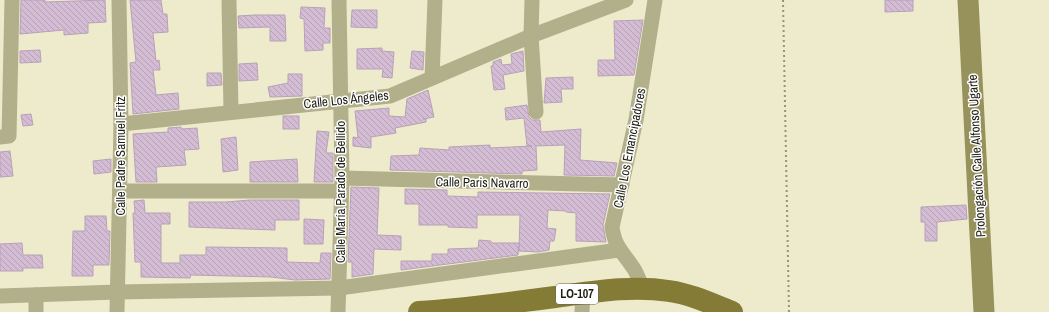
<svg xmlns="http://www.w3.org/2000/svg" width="1049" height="312" viewBox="0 0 1049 312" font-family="'Archivo Narrow',sans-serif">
  <defs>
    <pattern id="building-back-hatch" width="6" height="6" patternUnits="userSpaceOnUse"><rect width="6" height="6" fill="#d4bdd4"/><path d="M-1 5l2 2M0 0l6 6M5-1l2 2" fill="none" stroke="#b6a2b5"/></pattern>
  </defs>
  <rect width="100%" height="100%" fill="#eeebcd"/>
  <g fill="url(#building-back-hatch)" stroke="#b7a1b8">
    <polygon points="21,0 45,0 45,2 105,0 106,22 88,23 88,33 64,35 64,30 20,34"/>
    <polygon points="130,0 161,0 163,14 167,14 168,32 153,33 156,61 159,60 160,70 153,70 156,95 178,93 179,109 133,114 130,63 136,62"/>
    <polygon points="885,0 913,0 913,11 885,12"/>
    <polygon points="301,7 325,8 324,28 330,28 330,43 323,43 323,50 305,51 304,19 300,18"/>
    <polygon points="352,10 377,10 377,28 351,27"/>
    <polygon points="255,15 285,15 286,41 270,41 270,27 239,28 238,16"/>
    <polygon points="643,20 634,75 598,76 598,60 615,60 614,21"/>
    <polygon points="382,48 382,51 394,52 392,78 382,77 383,69 357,69 357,49"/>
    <polygon points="40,50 41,62 20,63 20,51"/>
    <polygon points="412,51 424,52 423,70 410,68"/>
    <polygon points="523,51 524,71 503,75 505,89 494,90 491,66 493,66 493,62 501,59 502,65 512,64 511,54"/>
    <polygon points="257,63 258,80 239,81 239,64"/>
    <polygon points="207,73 221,73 222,85 207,86"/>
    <polygon points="288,74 302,74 302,96 270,97 268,87 288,83"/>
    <polygon points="573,77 573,89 561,89 562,102 544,103 546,78"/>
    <polygon points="428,90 434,117 423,119 426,119 426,122 395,128 396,133 371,137 371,148 353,146 353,137 358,138 355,111 389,108 389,116 405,117 407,99"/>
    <polygon points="527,105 529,117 532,120 540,120 541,132 581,129 580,160 617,163 614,176 564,175 565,145 536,146 537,170 522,171 522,174 390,170 391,156 419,155 420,148 449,150 449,147 490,145 490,148 532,146 527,146 524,118 506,120 505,108"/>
    <polygon points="31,114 33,125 23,126 21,115"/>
    <rect x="283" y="116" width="16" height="13"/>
    <polygon points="181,127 181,129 197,128 199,149 184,150 186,165 156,167 157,182 136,182 133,134 168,132 168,128"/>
    <polygon points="317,131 329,132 326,153 333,153 333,182 314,182"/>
    <polygon points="236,137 238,170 223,172 221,139"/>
    <polygon points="10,151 13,176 0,177 0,152"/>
    <polygon points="111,159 111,172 94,174 93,161"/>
    <polygon points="297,159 298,182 250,182 250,162"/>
    <polygon points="351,187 379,188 377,235 401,236 401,250 374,249 373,274 352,277 352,262 348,262"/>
    <polygon points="405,189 447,190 447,196 478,197 478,192 610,194 603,225 606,242 576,241 576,213 566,212 566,211 548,210 547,228 556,229 554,241 550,241 549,250 538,252 519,251 520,215 477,215 477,228 448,227 448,225 419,225 419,204 405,204"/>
    <polygon points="144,200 145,213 170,213 170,224 161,224 161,263 180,263 180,255 206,255 206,247 287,248 287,262 320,263 321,253 331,253 330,279 295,280 271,277 191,275 190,278 141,277 141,262 135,262 133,213 135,213 134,201"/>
    <polygon points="250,200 299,200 299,220 275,220 275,230 189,227 189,202 226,202"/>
    <polygon points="966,205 967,219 937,222 937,241 925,241 925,222 921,222 921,207"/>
    <polygon points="85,216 106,216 107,231 110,231 109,265 93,265 93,276 72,276 73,231 85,231"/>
    <polygon points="304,219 324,220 323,244 304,244"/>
    <polygon points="479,240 491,241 491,243 519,243 518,255 401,270 401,261 432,261 432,254 448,254 448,249 478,248"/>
    <polygon points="22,243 23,255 42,255 43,268 23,268 23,271 0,271 0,244"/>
  </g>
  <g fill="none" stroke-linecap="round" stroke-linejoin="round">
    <polyline stroke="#95927d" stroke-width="2" stroke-dasharray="2 3" stroke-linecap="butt" points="783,0 789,312"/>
    <g stroke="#b2af8b" stroke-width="15">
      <polyline points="229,0 231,111"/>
      <polyline points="532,0 531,36 536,112"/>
      <polyline points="432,78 435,0"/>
      <polyline points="121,124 390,96 531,36 626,0"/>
      <polyline points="0,137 9,136 12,0"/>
      <polyline points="342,178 622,185"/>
      <polyline points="120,191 341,191"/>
      <path d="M643,288C639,281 637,272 632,266C621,250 615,247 612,227L636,120L655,0"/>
      <polyline points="36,295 36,312"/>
      <polyline points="0,296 117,292 339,288 619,250"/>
      <polyline points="117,312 121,124 119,0"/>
      <polyline points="338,312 342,178 339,0"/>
      <polyline points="582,312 583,293"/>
    </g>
    <polyline stroke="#97915b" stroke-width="21" points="968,0 984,312"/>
    <path stroke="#847c36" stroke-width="22" d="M419,312C465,309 510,303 555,297C593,292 631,285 669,291C691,294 712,304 732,312"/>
  </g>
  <g text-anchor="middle" stroke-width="3" stroke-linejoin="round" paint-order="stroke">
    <rect fill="#fff" stroke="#62625a" stroke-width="1" x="556" y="284" width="42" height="20" rx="3"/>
    <g font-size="12" font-weight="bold" fill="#1f1e13">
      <text x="577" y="298">LO-107</text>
    </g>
    <g font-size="13" fill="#1f1e13" stroke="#fff">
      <text transform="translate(346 99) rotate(-6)" y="5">Calle Los Ángeles</text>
      <text transform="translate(629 148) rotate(-79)" y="5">Calle Los Emancipadores</text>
      <text transform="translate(120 156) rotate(-90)" y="5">Calle Padre Samuel Fritz</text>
      <text transform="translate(976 156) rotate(-93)" y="5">Prolongación Calle Alfonso Ugarte</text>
      <text transform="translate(482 182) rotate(1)" y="5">Calle Paris Navarro</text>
      <text transform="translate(340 192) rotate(-90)" y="5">Calle María Parado de Bellido</text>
    </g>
  </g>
</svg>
